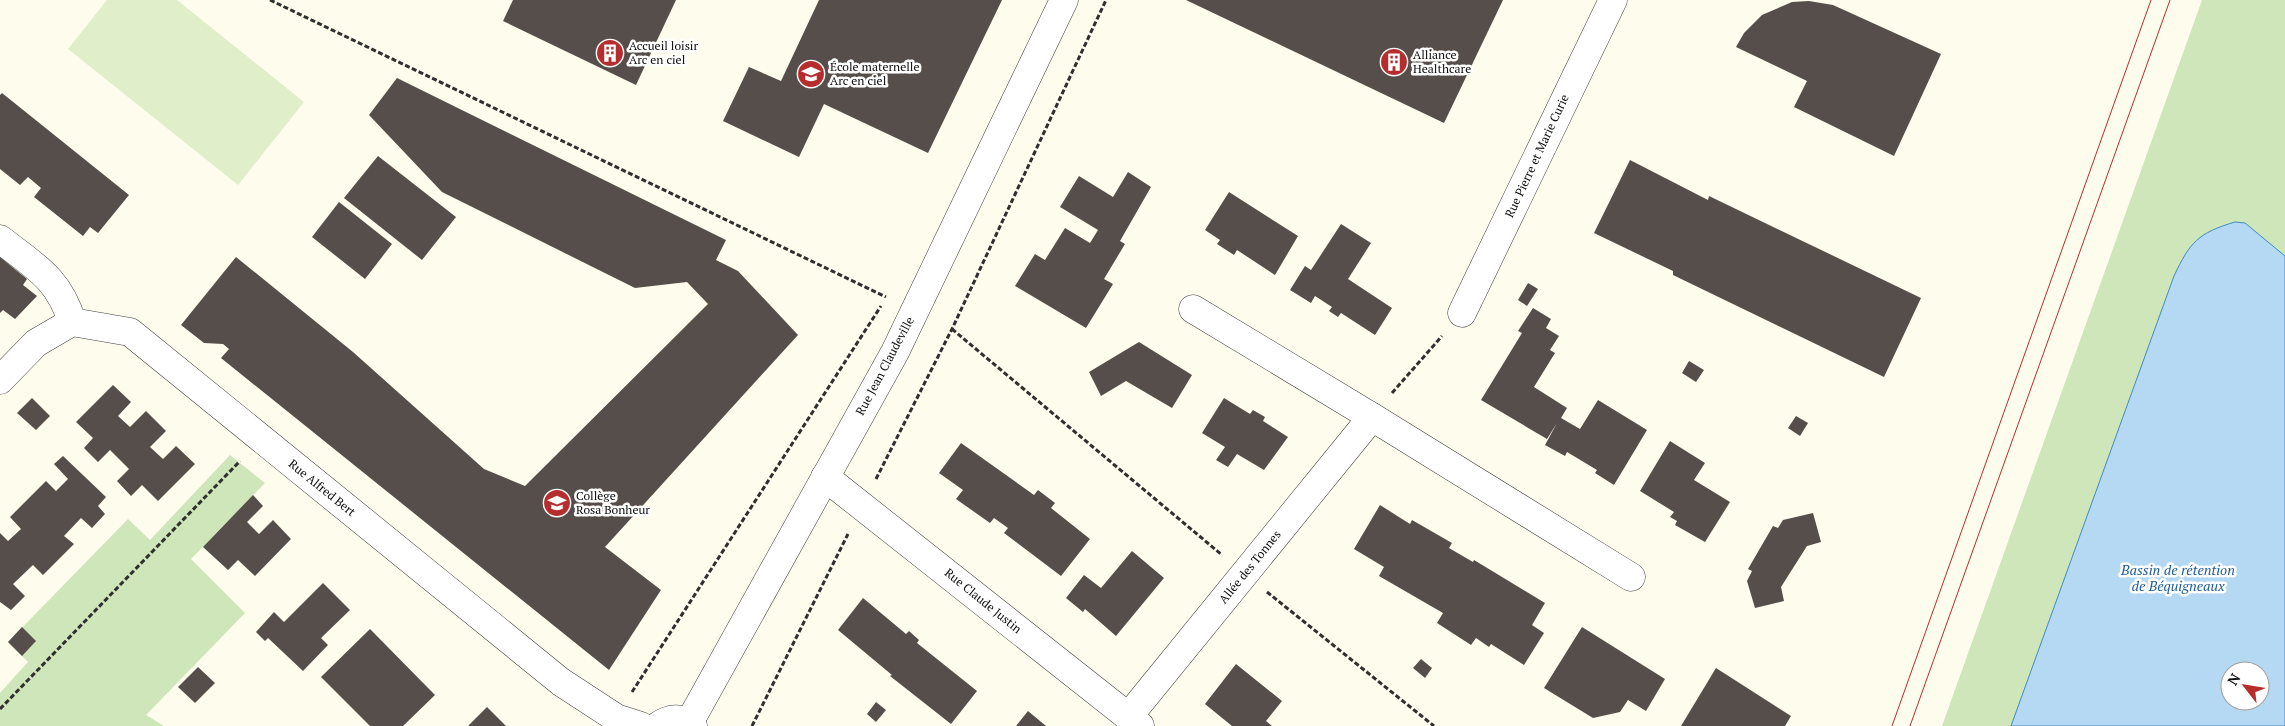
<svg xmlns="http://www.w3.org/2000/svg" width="2285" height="726" viewBox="0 0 2285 726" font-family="'PT Serif',serif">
  <rect width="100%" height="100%" fill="#fefced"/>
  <g fill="#cee6b9" fill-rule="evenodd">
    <path d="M2202,0H2285V726H1942ZM2230,671H2260V701H2230Z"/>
    <polygon points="230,455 265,483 191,559 245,613 146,715 164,726 0,726 0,693 28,662 8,642 128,519 150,540"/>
  </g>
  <polygon fill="#e0eeca" points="107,0 177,0 304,102 238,185 68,49"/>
  <path fill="#b5d9f2" stroke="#408ac5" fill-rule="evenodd" d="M2235,222L2245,223L2285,256V726H2011L2174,276C2190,242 2198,233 2235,222ZM2230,671H2260V701H2230Z"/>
  <g fill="#554e4a">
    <polygon points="513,0 676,0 636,85 503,21"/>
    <polygon points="819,0 1002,0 928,153 824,104 799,157 723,121 749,67 781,81"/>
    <polygon points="1186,0 1503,0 1444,123"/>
    <polygon points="1809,1 1833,5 1941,54 1894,156 1794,107 1807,81 1736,47 1744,33 1762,15 1792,2"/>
    <polygon points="397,78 726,240 716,260 738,271 798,335 605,547 661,590 609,670 221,358 229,349 223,344 204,343 181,325 236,257 353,352 484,469 525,486 708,304 687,282 635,288 442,192 369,115"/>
    <polygon points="2,93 129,195 98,233 90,227 83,236 34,197 41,188 28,177 20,185 0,169 0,95"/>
    <polygon points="378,156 456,217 422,260 344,198"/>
    <polygon points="1630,160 1708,200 1709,196 1921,298 1884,377 1673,275 1673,271 1594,233"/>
    <polygon points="1128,172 1151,187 1120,241 1125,244 1104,279 1113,284 1086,328 1015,286 1035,254 1045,260 1065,228 1090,243 1098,230 1060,207 1079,176 1113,197"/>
    <polygon points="1229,192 1298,236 1275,275 1237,250 1234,255 1217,244 1220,240 1205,230"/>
    <polygon points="339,202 392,244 365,279 312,237"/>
    <polygon points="1341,224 1371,243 1348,279 1392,308 1375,335 1341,313 1338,317 1329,311 1332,307 1315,296 1311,303 1290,290 1305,266 1311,270"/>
    <polygon points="0,257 27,279 23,285 37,296 15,319 3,310 0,313"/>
    <polygon points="1528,283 1538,289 1527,306 1518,300"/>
    <polygon points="1533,308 1551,319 1546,328 1559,336 1550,350 1555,353 1534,387 1567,408 1561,418 1580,429 1598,400 1647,430 1614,485 1595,473 1597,470 1567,452 1565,456 1545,445 1557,423 1547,439 1481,400 1522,333 1518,331"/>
    <polygon points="1139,342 1192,375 1172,408 1126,381 1101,396 1089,372"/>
    <polygon points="1689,361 1704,370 1696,382 1682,373"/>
    <polygon points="113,385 131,402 118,416 130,427 146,411 166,431 150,447 163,459 176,446 195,464 158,501 142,485 131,496 117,481 129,469 110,450 98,462 84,448 93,438 76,422"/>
    <polygon points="32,398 50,416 36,430 17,413"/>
    <polygon points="1224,398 1250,414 1253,410 1265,417 1263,421 1288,437 1264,470 1237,454 1228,467 1216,460 1225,447 1202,433"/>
    <polygon points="1796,416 1808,423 1800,436 1788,428"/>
    <polygon points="1670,441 1705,463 1694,480 1730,502 1705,542 1675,525 1677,521 1670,517 1674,512 1640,491"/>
    <polygon points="961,443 1034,495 1038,490 1055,503 1051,508 1090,539 1061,576 1004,533 1008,528 994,518 990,523 956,499 963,490 939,473"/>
    <polygon points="63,456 106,497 98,506 105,514 92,528 81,518 64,536 74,544 43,575 33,565 13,584 25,596 11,610 0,602 0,533 8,541 21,529 10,517 46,481 56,491 68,479 54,464"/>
    <polygon points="253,495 263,506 247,522 259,534 273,520 291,539 255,576 238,560 228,570 203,547"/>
    <polygon points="1380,505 1410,524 1412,520 1452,543 1449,548 1473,562 1474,560 1545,603 1532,625 1544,633 1524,665 1491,644 1489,647 1476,638 1471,645 1437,623 1443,613 1379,576 1384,567 1354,549"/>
    <polygon points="1813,513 1821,542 1807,546 1781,587 1784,601 1755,608 1747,581 1752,571 1748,569 1773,526 1778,528 1783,520"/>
    <polygon points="1132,551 1164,578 1116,636 1085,609 1083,612 1066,598 1084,575 1101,588"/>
    <polygon points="323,583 350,610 321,638 328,645 303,671 268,638 265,641 256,632 274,612 284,622"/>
    <polygon points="863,598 906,634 909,631 919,640 917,643 977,691 951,724 890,676 892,675 838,630"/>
    <polygon points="22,627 36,641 22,656 8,642"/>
    <polygon points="1582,627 1665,679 1646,711 1628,700 1620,712 1593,718 1544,688"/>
    <polygon points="370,629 435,695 403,726 370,726 321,677"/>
    <polygon points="1421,659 1432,668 1425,678 1413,668"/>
    <polygon points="1236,664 1282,701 1266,721 1272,726 1232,726 1205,704"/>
    <polygon points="198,667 215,683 195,703 178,687"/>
    <polygon points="1716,668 1791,716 1785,726 1681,726"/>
    <polygon points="876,702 886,710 876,722 867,714"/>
    <polygon points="487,707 506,726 468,726"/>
    <polygon points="1028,711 1046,726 1016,726"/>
  </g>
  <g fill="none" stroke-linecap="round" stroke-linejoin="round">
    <g stroke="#404040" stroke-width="29">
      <g id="minor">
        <path d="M0,239C34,266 59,278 72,322"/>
        <polyline points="1193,309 1372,417 1631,577"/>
        <polyline points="1462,313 1613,0"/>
        <polyline points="0,380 36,343 72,322 130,332 561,682 616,718 641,726"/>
        <polyline points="825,477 1140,726"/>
        <polyline points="1128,717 1372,417"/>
        <polyline points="689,723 895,352 1064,0"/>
        <path d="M658,726C669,718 682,716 693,726"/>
      </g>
    </g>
    <g stroke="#2f2f2f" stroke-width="3" stroke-dasharray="5 2.5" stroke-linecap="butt">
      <polyline points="270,0 886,297"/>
      <polyline points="952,329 1222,555"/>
      <polyline points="1392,393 1442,336"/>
      <polyline points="876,479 952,329 1106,0"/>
      <polyline points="1267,592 1434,726"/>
      <polyline points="632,692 881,306"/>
      <polyline points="0,709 240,461"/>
      <polyline points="752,726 848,534"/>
    </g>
    <use href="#minor" stroke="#fff" stroke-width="28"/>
    <g stroke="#b52d2d" stroke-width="1">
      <polyline points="1892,726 2151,0"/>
      <polyline points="1910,726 2170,0"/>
    </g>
  </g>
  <defs>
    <g id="building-disc" transform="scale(1.4375)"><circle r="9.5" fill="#b52d2d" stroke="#fff"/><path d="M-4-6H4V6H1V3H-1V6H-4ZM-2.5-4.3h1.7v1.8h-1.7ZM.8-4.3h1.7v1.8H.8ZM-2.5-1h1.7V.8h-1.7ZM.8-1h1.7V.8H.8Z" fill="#fff"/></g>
    <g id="school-disc" transform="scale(1.4375)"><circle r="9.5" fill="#b52d2d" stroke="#fff"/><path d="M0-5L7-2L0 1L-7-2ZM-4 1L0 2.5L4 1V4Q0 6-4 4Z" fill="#fff"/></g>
  </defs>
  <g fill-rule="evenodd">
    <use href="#building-disc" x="610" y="53"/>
    <use href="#building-disc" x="1394" y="62"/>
    <use href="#school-disc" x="811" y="74"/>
    <use href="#school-disc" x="557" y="503"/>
  </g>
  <g text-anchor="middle" stroke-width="5" stroke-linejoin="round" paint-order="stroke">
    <g font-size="12" fill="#0d0d0d" stroke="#fff" text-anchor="start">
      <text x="629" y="50">Accueil loisir<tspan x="629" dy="14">Arc en ciel</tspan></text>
      <text x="1413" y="59">Alliance<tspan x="1413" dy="14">Healthcare</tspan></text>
      <text x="830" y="71">École maternelle<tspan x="830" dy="14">Arc en ciel</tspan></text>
      <text x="576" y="500">Collège<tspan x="576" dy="14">Rosa Bonheur</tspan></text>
    </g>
    <g font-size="12" fill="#0d0d0d" stroke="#fff">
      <text transform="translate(1537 156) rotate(-65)" y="4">Rue Pierre et Marie Curie</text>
      <text transform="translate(885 366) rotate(-62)" y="4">Rue Jean Claudeville</text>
      <text transform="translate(322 488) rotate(39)" y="4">Rue Alfred Bert</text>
      <text transform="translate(1250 567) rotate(-51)" y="4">Allée des Tonnes</text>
      <text transform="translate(983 601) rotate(39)" y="4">Rue Claude Justin</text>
    </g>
    <g font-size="14" font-style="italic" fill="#1d5c97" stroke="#fff">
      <text x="2178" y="575">Bassin de rétention<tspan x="2178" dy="16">de Béquigneaux</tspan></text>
    </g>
  </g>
  <g transform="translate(2245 686) rotate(301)"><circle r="24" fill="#ffffff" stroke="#9e9e9e"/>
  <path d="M0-4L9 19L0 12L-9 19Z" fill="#b52d2d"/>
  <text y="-8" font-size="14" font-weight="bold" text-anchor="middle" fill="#0d0d0d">N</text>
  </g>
</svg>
